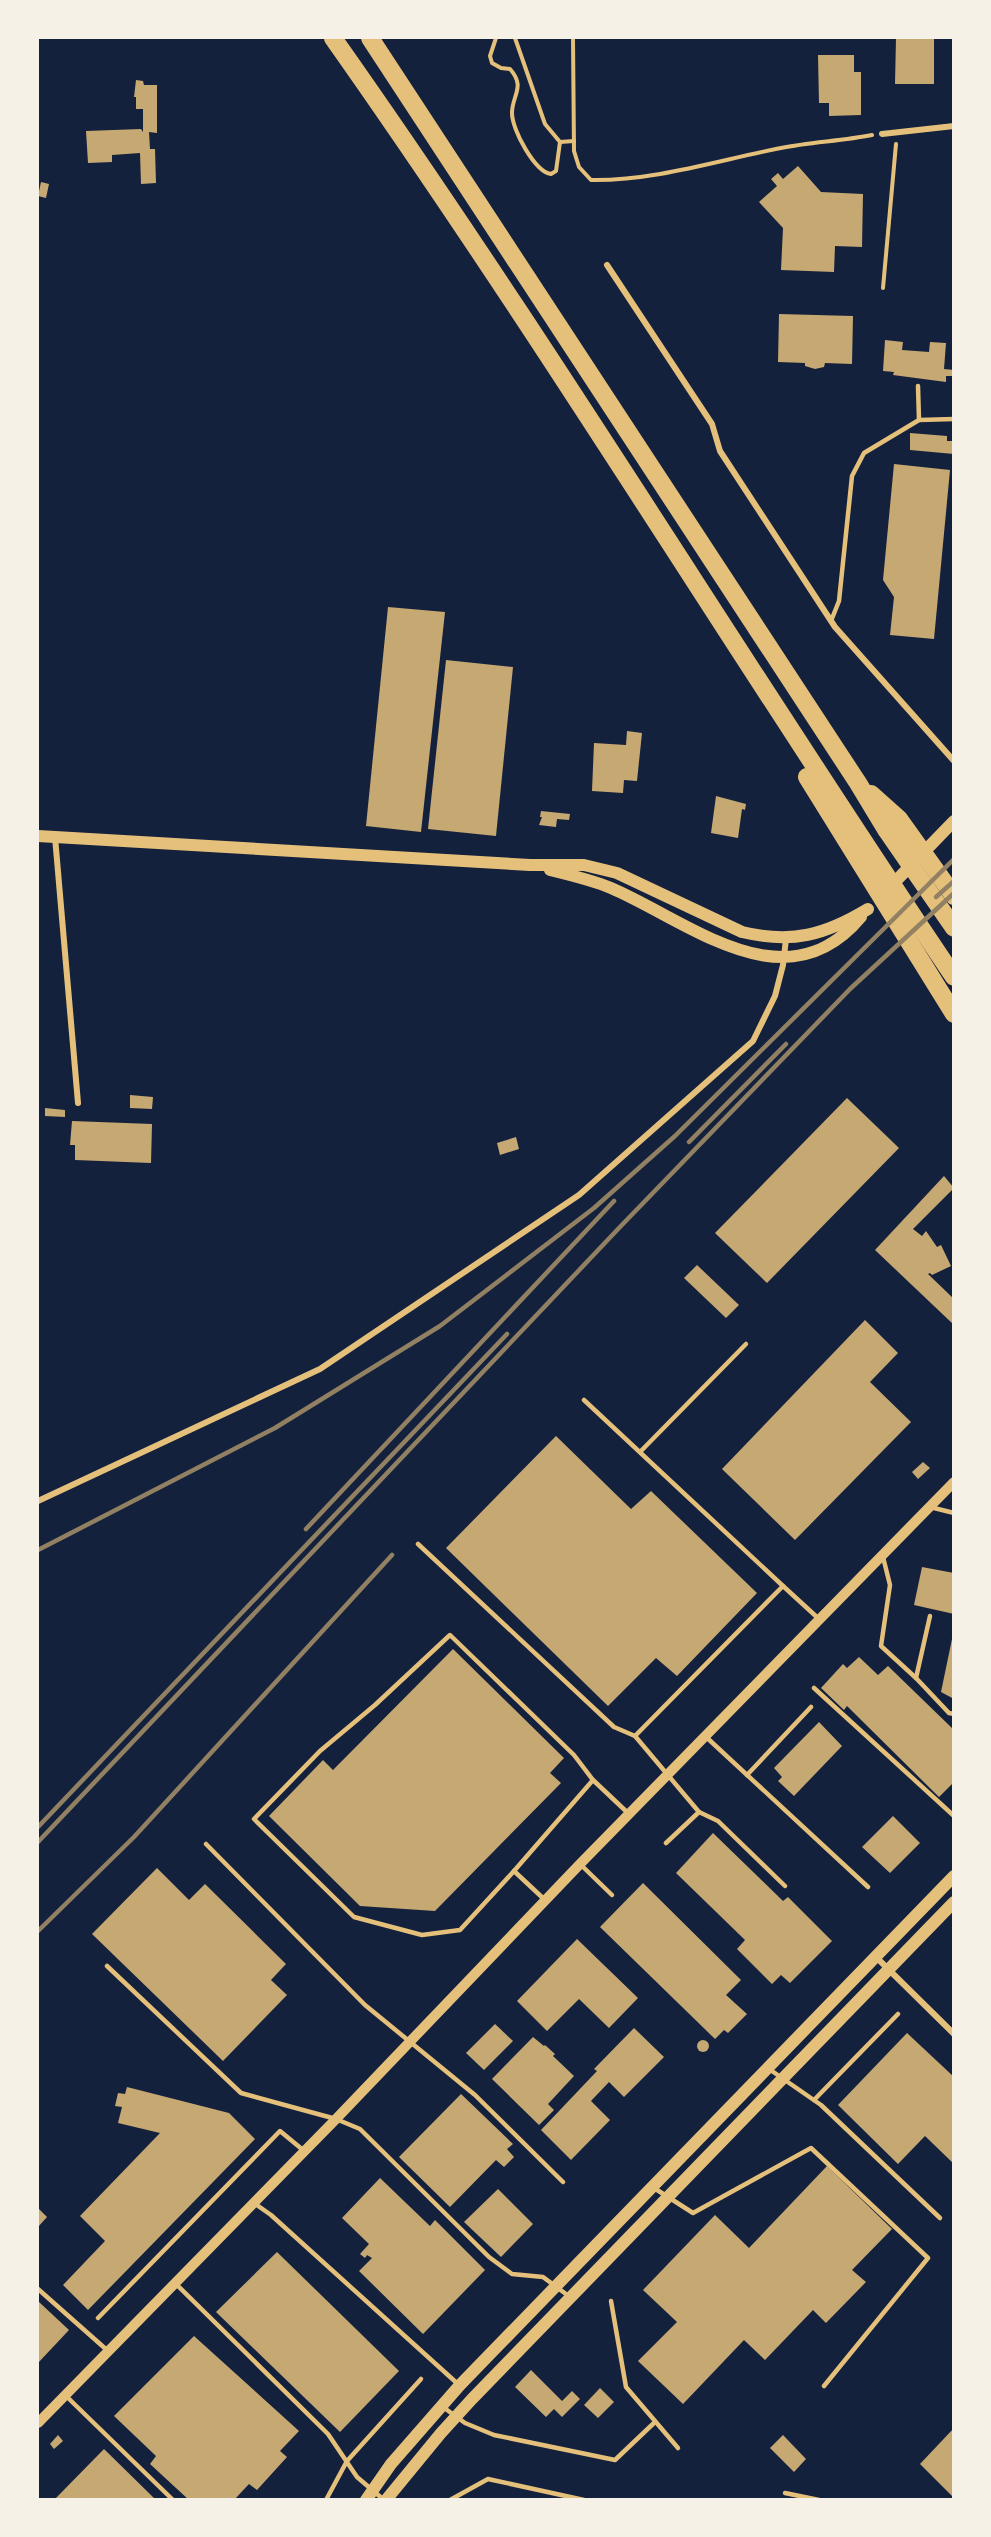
<svg xmlns="http://www.w3.org/2000/svg" width="991" height="2537" viewBox="0 0 991 2537" font-family="'Space Grotesk',sans-serif">
  <rect width="100%" height="100%" fill="#14213d"/>
  <g fill="#c6a872">
    <polygon points="896,38 934,38 934,84 895,84"/>
    <polygon points="818,55 854,55 854,72 861,72 861,115 829,116 829,103 819,103"/>
    <polygon points="136,80 143,81 144,85 157,85 157,133 149,132 150,149 155,149 156,183 141,184 140,153 112,155 112,162 88,163 86,131 141,129 143,132 143,109 136,109 136,97 134,97"/>
    <polygon points="798,166 821,192 863,194 862,247 835,246 834,272 781,270 783,228 759,202 777,186 771,179 778,173 783,179"/>
    <polygon points="41,182 49,184 46,198 38,196"/>
    <polygon points="779,314 853,316 852,364 825,363 824,367 815,369 805,366 805,363 778,362"/>
    <polygon points="885,340 903,342 902,350 929,352 930,342 946,343 944,369 954,370 954,376 946,376 946,382 893,375 894,372 883,371"/>
    <polygon points="910,433 947,436 947,441 954,441 954,454 910,450"/>
    <polygon points="894,464 950,470 934,639 890,635 894,597 883,580"/>
    <polygon points="388,607 445,612 421,832 366,826"/>
    <polygon points="446,660 513,667 496,836 428,829"/>
    <polygon points="627,731 642,733 637,781 624,780 623,793 592,791 594,743 626,745"/>
    <polygon points="716,796 746,804 745,810 742,809 738,838 711,833"/>
    <polygon points="541,811 570,814 569,820 557,819 556,827 539,825 542,817 540,817"/>
    <polygon points="130,1095 153,1097 152,1109 130,1108"/>
    <polygon points="847,1098 899,1148 767,1283 715,1233"/>
    <polygon points="45,1108 65,1110 65,1117 45,1116"/>
    <polygon points="72,1121 152,1124 151,1163 75,1160 75,1145 70,1145"/>
    <polygon points="516,1137 519,1149 500,1155 497,1143"/>
    <polygon points="944,1176 954,1188 913,1229 922,1236 926,1231 937,1247 941,1245 951,1266 932,1275 930,1273 928,1274 954,1299 954,1325 875,1250"/>
    <polygon points="697,1265 739,1305 726,1318 684,1278"/>
    <polygon points="865,1320 898,1353 870,1382 911,1422 795,1540 722,1469"/>
    <polygon points="556,1436 631,1509 651,1491 757,1593 677,1676 656,1658 608,1706 446,1548"/>
    <polygon points="923,1462 930,1468 918,1479 912,1472"/>
    <polygon points="922,1567 954,1573 954,1614 914,1605"/>
    <polygon points="952,1639 954,1639 954,1699 941,1692"/>
    <polygon points="453,1649 564,1758 550,1773 561,1783 435,1911 360,1906 269,1816 323,1760 333,1770"/>
    <polygon points="859,1657 878,1675 888,1666 954,1730 954,1782 939,1797 847,1706 844,1710 821,1688 843,1664 847,1668"/>
    <polygon points="819,1722 842,1746 794,1796 778,1781 782,1777 774,1768"/>
    <polygon points="893,1816 920,1843 890,1873 862,1847"/>
    <polygon points="713,1833 783,1901 788,1897 832,1941 790,1983 781,1975 772,1984 737,1949 745,1940 676,1873"/>
    <polygon points="157,1868 189,1900 205,1884 286,1964 271,1980 287,1995 223,2061 92,1934"/>
    <polygon points="643,1883 741,1980 726,1995 747,2014 728,2033 724,2030 715,2039 600,1927"/>
    <polygon points="577,1939 638,1998 609,2028 579,1999 547,2031 517,2001"/>
    <polygon points="495,2024 513,2041 484,2070 466,2053"/>
    <polygon points="634,2028 664,2057 624,2097 609,2082 591,2101 610,2120 571,2160 541,2130 597,2071 594,2069"/>
    <polygon points="907,2033 954,2077 954,2164 925,2136 898,2164 838,2105"/>
    <polygon points="533,2037 544,2046 545,2045 555,2054 553,2056 574,2076 548,2104 554,2110 539,2125 492,2079"/>
    <circle cx="703" cy="2046" r="6"/>
    <polygon points="127,2087 229,2113 255,2139 88,2310 63,2285 105,2241 80,2216 160,2133 118,2123 122,2107 115,2106 118,2093 125,2094"/>
    <polygon points="461,2094 513,2144 507,2149 514,2157 504,2167 496,2160 450,2207 399,2157"/>
    <polygon points="827,2166 892,2229 852,2270 866,2282 826,2323 813,2310 765,2360 744,2340 683,2404 638,2361 677,2322 643,2290 715,2215 749,2248"/>
    <polygon points="380,2178 430,2226 435,2220 485,2270 423,2334 359,2271 372,2258 367,2255 365,2258 360,2254 369,2244 342,2218"/>
    <polygon points="498,2189 533,2224 501,2257 464,2222"/>
    <polygon points="38,2208 47,2217 38,2227"/>
    <polygon points="277,2252 399,2371 340,2432 216,2312"/>
    <polygon points="39,2302 69,2330 38,2363 38,2304"/>
    <polygon points="194,2336 299,2431 280,2451 287,2457 257,2490 249,2484 234,2500 189,2500 150,2464 156,2456 114,2416"/>
    <polygon points="531,2370 562,2401 572,2391 580,2399 562,2417 554,2409 546,2417 515,2387"/>
    <polygon points="600,2388 614,2402 598,2418 584,2405"/>
    <polygon points="954,2428 954,2498 920,2464"/>
    <polygon points="58,2435 63,2441 54,2449 50,2444"/>
    <polygon points="783,2435 806,2459 794,2472 770,2448"/>
    <polygon points="104,2449 156,2500 54,2500"/>
  </g>
  <g fill="none" stroke-linecap="round" stroke-linejoin="round">
    <g stroke="#e5c07b" stroke-width="4">
      <path d="M496,38L490,56L492,63L501,68L510,69C526,87 512,95 512,113C512,130 535,172 551,174L556,171L560,142L545,124L515,38"/>
      <path d="M573,38L574,151L579,167L591,180C655,181 719,160 781,148C811,142 842,141 872,135"/>
      <polyline points="560,142 574,141"/>
      <polyline points="883,288 896,144"/>
    </g>
    <g stroke="#e5c07b" stroke-width="4.5">
      <polyline points="918,386 919,420"/>
      <polyline points="831,621 839,601 852,476 864,453 919,420 954,419"/>
      <polyline points="584,1400 783,1586"/>
      <polyline points="640,1452 746,1344"/>
      <polyline points="930,1507 954,1513"/>
      <polyline points="418,1544 614,1727 635,1736"/>
      <polyline points="883,1557 890,1585 881,1646 916,1678"/>
      <polyline points="930,1616 916,1678 949,1713 954,1714"/>
      <polyline points="814,1688 954,1816"/>
      <polyline points="705,1736 868,1887"/>
      <polyline points="747,1775 811,1707"/>
      <polyline points="699,1812 718,1821 785,1886"/>
      <polyline points="666,1843 699,1812 635,1736 783,1586 819,1619"/>
      <polyline points="206,1844 365,2005 475,2095 563,2182"/>
      <polyline points="580,1864 612,1895"/>
      <polyline points="514,1871 460,1930 422,1935 354,1917 254,1819 320,1751 375,1705 450,1635 574,1755 593,1780"/>
      <polyline points="545,1900 514,1871 593,1780 629,1814"/>
      <polyline points="107,1966 241,2093 336,2119 360,2129 489,2257 512,2274 543,2277 570,2297"/>
      <polyline points="769,2069 821,2105 940,2218"/>
      <polyline points="814,2100 898,2014"/>
      <polyline points="654,2188 693,2213 811,2148 928,2258 824,2386"/>
      <polyline points="254,2203 271,2215 459,2385"/>
      <polyline points="176,2284 328,2434 357,2477 384,2500"/>
      <polyline points="38,2289 108,2351"/>
      <polyline points="611,2301 626,2387 678,2448"/>
      <polyline points="98,2318 280,2131 303,2150"/>
      <polyline points="65,2395 173,2500"/>
      <polyline points="443,2407 465,2423 494,2435 615,2460 655,2422"/>
      <polyline points="785,2493 819,2500"/>
      <polyline points="326,2500 347,2461 421,2379"/>
      <polyline points="450,2500 488,2479 584,2500"/>
    </g>
    <g stroke="#e5c07b" stroke-width="6">
      <polyline points="882,134 954,126"/>
      <polyline points="607,265 712,424 720,451 835,627 954,761"/>
      <polyline points="55,837 78,1103"/>
      <polyline points="38,1501 320,1369 579,1195 753,1041 775,996 783,965 786,939"/>
      <polyline points="876,1957 954,2034"/>
    </g>
    <polyline stroke="#e5c07b" stroke-width="10" points="38,2423 336,2119 580,1864 954,1482"/>
    <g stroke="#e5c07b" stroke-width="12">
      <path d="M38,836L530,865H584L617,873L742,932C792,944 825,935 868,909"/>
      <path d="M550,870C570,875 592,880 611,888C690,922 786,1007 861,917"/>
      <polyline points="888,889 954,821"/>
      <polyline points="366,2500 391,2464 460,2385 954,1876"/>
      <polyline points="386,2500 441,2433 472,2399 954,1902"/>
    </g>
    <g stroke="#e5c07b" stroke-width="18">
      <path d="M333,38C549,344 744,666 954,977"/>
      <polyline points="370,38 858,783 887,831 954,928"/>
      <polyline points="807,777 954,1014"/>
      <polyline points="871,794 899,819 954,896"/>
    </g>
    <g stroke="#918062" stroke-width="4.5">
      <polyline points="936,897 954,881"/>
      <polyline points="689,1142 786,1044"/>
      <polyline points="306,1529 614,1201"/>
      <polyline points="38,1550 275,1428 440,1326 594,1208 675,1136 954,859"/>
      <polyline points="38,1827 507,1334"/>
      <polyline points="38,1842 619,1228 850,989 954,893"/>
      <polyline points="38,1931 134,1837 392,1555"/>
    </g>
  </g>
  <rect width="991" height="2537" fill="none" stroke="#f6f1e7" stroke-width="78"/>
</svg>
